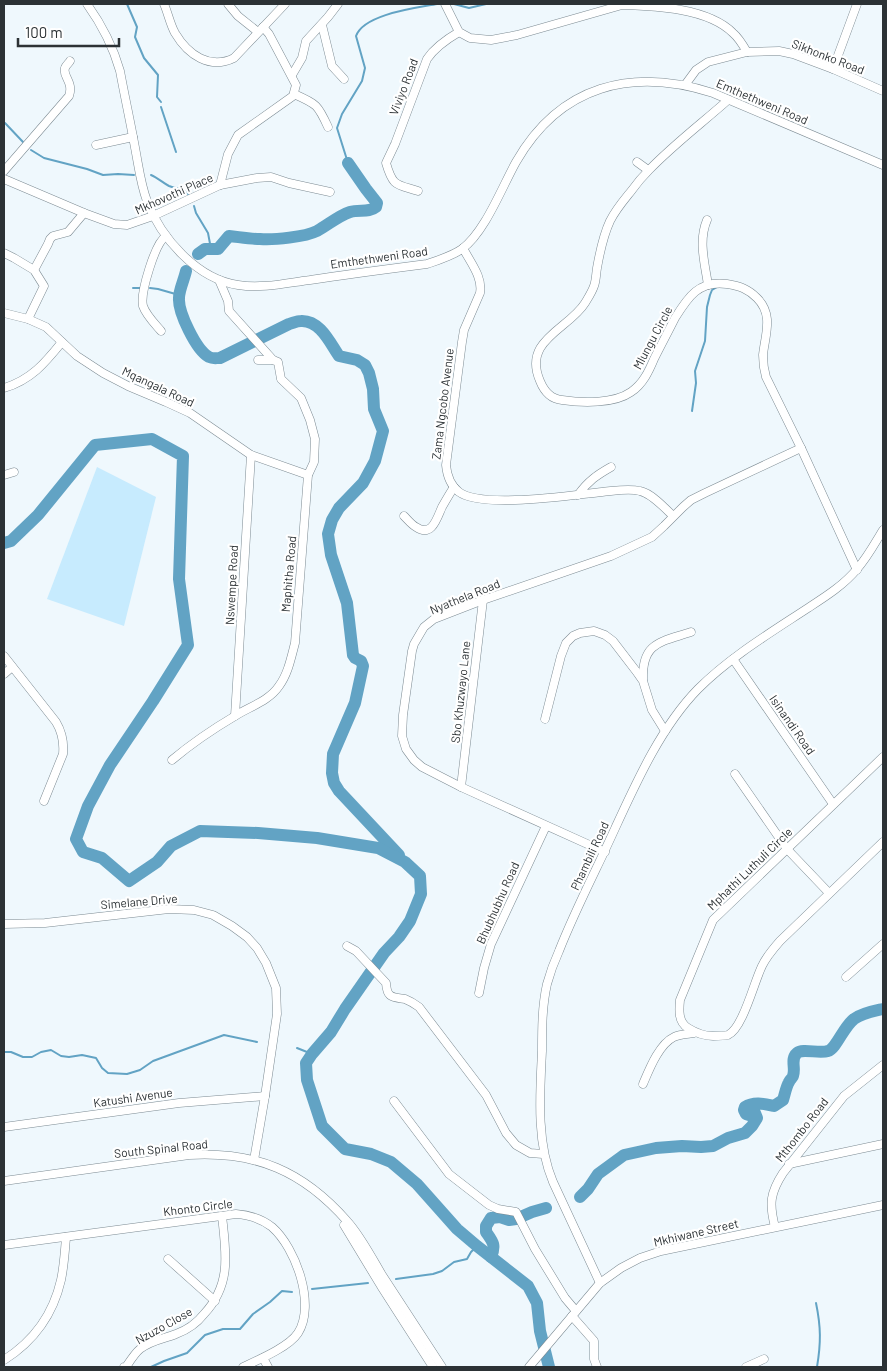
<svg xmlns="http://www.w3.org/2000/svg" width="887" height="1371" viewBox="0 0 887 1371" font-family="Barlow,sans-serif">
  <rect width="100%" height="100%" fill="#eff8fd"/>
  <polygon fill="#c7ebfe" points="97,467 156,497 124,626 47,599"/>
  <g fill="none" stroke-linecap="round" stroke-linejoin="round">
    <g stroke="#62a3c4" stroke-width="2">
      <polyline points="127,4 137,27 135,37 144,58 158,75 157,97 161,102"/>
      <polyline points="454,4 469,8 486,4"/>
      <polyline points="161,107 176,152"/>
      <polyline points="5,123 23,142"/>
      <polyline points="31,150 44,158 87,169 103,175 118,174 134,175"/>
      <path d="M348,163L337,128L342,114L362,81L365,68L356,36C364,14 416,8 437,4"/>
      <path d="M151,175C158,178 163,183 169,186C176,189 183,187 188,194"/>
      <polyline points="194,206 196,213 208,233 211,249"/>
      <polyline points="133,288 141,288"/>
      <polyline points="150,288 158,289 179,295"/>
      <polyline points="692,411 696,383 695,371 705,341 707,307 710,295 712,290 717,287"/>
      <polyline points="297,1048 312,1054"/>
      <polyline points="4,1052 11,1052 23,1057 32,1057 41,1052 51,1050 61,1056 69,1057 82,1055 96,1058 102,1068 108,1073 127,1074 140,1070 153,1061 224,1035 257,1042"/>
      <polyline points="396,1279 433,1274 442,1271 454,1262 467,1259 471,1252 477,1246"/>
      <polyline points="312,1289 368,1283"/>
      <path d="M816,1303C821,1327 821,1343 817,1367"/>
      <polyline points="151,1367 164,1361 187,1353 205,1335 223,1329 240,1329 253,1314 270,1302 282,1291 292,1292"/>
    </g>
    <g stroke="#62a3c4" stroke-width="12">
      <path d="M198,254L205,249H218L229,236C239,237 249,239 260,239C274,240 305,237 317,231C328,225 338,216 350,212C359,209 369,213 376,207L377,203L366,189L348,163"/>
      <path d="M186,271C184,280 179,290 179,298C178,312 196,350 209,357C213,359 216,358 220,358L289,324C293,323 297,321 301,321C320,320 330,343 339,356L357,360L365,365L369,373L373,389L374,409L383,431L375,461L363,483L339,508L332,520L328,534L331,555L347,603L353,655L355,658L361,661L363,666L355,703L333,754L332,773L334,783L339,791L399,855"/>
      <polyline points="4,543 11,541 38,515 95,445 152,439 183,456 179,579 188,645 153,701 110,765 88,806 76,839 83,852 102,858 129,881 157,862 171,846 200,831 258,833 317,838 378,848 405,862 420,876 421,894 410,921 399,937 384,953 345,1009 331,1032 312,1054 306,1063 307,1080 322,1126 345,1149 371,1154 391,1162 417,1184 457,1229 477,1246 528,1286 537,1303 540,1331 549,1367"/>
      <path d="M580,1197L588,1189L598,1174L624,1155L656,1148L682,1146L701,1147L713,1146L728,1138L745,1133L752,1126L757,1118L755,1113L749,1115L746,1114L744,1110L745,1107C754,1101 765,1104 774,1106L783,1100C785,1094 786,1087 789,1082C790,1079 793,1078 793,1076C796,1068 790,1059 797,1053C803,1048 819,1054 828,1051C836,1049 844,1026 854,1019C862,1013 874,1011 883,1009"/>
      <path d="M491,1257C496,1245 493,1242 486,1232V1226L491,1218L500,1217L509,1220L516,1219L532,1212L546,1208"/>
    </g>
    <g stroke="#7d8b93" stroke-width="9">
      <g id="minor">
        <path d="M87,4C102,25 113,46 120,71C125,98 131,125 136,153C139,169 141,185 147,201C161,238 197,279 238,285C261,289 287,283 310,280C349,274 388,269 427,264C439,260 452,256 462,249C485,232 502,187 516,162C560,85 632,67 713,93L883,165"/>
        <path d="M164,4C168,13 170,24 175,33C188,55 210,70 234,58L285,4"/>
        <polyline points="228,4 238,16 258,32"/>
        <path d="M445,4L459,32L470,38L491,40L517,35L622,5C656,6 708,8 733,33C739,38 743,45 747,52"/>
        <polyline points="322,25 332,66 344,79"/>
        <polyline points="833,69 857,4"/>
        <polyline points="292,75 302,58 306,41 328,17 338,4"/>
        <polyline points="685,85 696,70 708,62 747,52 779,51 793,54 833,69 883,91"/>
        <path d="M294,94C317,104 318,105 328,127"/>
        <path d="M728,100C702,123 673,145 649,170C643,176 637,183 632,190C624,200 616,209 610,221C603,236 600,251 597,268C596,274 596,281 594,286C592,292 588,298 585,303C569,329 522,340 540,381C544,391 551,399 562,400C582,403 614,404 631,392C643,384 649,371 654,359C661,345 668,332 675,318C688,297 699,280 727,284C740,286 748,289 757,298C774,315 765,335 763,355C763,363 764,370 766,377L801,448L857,570"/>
        <polyline points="96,145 133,137"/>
        <polyline points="637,162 648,170"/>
        <path d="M4,171L69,96C74,82 62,76 65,68C66,65 69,63 70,61"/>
        <polyline points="4,179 84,213 114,224 127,225 153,216 220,185 257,178 271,177 289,183 330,192"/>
        <polyline points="220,185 228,154 238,135 293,96 296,85 269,34 263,27"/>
        <path d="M418,191C396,184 393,187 386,163L395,144L427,59C435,47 447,39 459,32"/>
        <path d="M707,220C698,241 705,264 708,285"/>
        <path d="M463,248C470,262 483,277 480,293L464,330L462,342L446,465C447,476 450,485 459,492C482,509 572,495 602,492C614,491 628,488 640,491C651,493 665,508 673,516"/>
        <polyline points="4,253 14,258 34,270 44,286 28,319"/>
        <polyline points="34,270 48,244 50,239 53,236 68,232 84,213"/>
        <polyline points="219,280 228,301 229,311 273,360"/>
        <polyline points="4,313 28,319 46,327 77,356 103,373 128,386 166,402 190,413 251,455 308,475"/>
        <path d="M161,331C155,324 146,315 143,306C140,293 155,243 166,236"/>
        <path d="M4,388C31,380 45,363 62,342"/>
        <polyline points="4,475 14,472"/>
        <path d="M578,495C588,481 597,475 611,467"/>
        <path d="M404,516C408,520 412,525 416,527C432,538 437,518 442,507C446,500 450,493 454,487"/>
        <path d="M4,656L56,722C62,732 64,743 63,754L44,801"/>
        <polyline points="733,659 833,804"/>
        <polyline points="4,674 12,667"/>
        <path d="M643,679C642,642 661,642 691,632"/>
        <polyline points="235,716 251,455"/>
        <polyline points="545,719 561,656 566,643 573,636 580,633 594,631 605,635 613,641 636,671 643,681 652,710 665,731"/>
        <path d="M883,757L713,920L680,1000C679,1010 678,1022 688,1028C696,1033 704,1036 713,1036C718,1036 724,1036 728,1035C743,1028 754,982 762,966C766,957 773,949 780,941L883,842"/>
        <path d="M172,760C191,744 213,729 235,716C249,707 269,701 279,686C288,674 291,658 295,643L308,475L314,462L315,439L310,420L301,398L281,379L278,362L273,360H258"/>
        <polyline points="735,774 787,849 829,893"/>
        <polyline points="461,787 483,600"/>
        <polyline points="605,852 461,787 422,767 414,760 406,749 402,736 403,715 412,651 414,644 421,632 424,627 434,619 483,600 611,556 652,537 664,526 683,507 691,500 705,493 801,448"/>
        <polyline points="4,924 45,923 169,909 194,910 213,915 232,926 247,937 257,948 266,963 276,988 277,1014 265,1096 254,1160"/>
        <path d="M347,946L356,951L386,983C387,998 392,997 405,999C410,1001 415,1004 419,1007L486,1095L506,1133L516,1145L530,1153L543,1154"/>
        <polyline points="846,977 883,944"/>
        <polyline points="479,993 484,968 491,944 546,826"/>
        <path d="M643,1084C649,1070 659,1044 674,1037C680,1034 688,1034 694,1033"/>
        <polyline points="394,1101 449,1174 489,1205 498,1209 516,1212 535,1249 565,1298 576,1311"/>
        <polyline points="4,1127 179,1103 265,1096"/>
        <polyline points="789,1164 883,1144"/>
        <path d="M4,1181L189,1155C256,1151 303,1171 347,1221C360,1235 372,1258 382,1275C402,1306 422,1336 442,1367"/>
        <polyline points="344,1225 381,1286 433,1367"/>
        <path d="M775,1227C769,1204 770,1193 783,1173L844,1096L883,1065"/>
        <path d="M4,1245L236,1214C249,1215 262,1219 272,1227C296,1248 316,1305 298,1333C289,1347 258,1360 243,1367"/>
        <polyline points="168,1259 215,1301"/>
        <path d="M600,1283L553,1182C536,1142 540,1093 542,1051C542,1029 542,1006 547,984C550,973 554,962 559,951C570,923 583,896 596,869C625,810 652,736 698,689C730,657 770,633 808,608C825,597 844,585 857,569C867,558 875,543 883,530"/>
        <polyline points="572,1316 594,1341 594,1359 597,1367"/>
        <polyline points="263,1358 268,1367"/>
        <path d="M4,1360C34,1341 53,1315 61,1280C64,1266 65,1251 66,1237"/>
        <path d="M124,1367H126C130,1361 135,1353 140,1349C151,1340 164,1339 176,1334C187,1330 197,1323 204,1314C232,1284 226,1253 222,1216"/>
        <polyline points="529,1367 600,1283 621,1268 640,1258 661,1251 883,1205"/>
        <polyline points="746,1367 764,1359"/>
      </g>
    </g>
    <use href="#minor" stroke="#fff" stroke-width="8"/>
  </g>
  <g text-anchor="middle" stroke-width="4.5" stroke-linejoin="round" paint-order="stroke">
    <g font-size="12" fill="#2c3235" stroke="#fff">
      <text transform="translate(828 57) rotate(21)" y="4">Sikhonko Road</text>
      <text transform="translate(404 87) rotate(-69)" y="4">Viviyo Road</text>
      <text transform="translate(762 102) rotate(23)" y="4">Emthethweni Road</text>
      <text transform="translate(174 194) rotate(-24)" y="4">Mkhovothi Place</text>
      <text transform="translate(379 258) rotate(-8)" y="4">Emthethweni Road</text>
      <text transform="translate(653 338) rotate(-62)" y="4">Mlungu Circle</text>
      <text transform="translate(158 387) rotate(25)" y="4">Mqangala Road</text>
      <text transform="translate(443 404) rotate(-83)" y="4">Zama Ngcobo Avenue</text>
      <text transform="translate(289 574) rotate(-85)" y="4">Maphitha Road</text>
      <text transform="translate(232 585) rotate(-87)" y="4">Nswempe Road</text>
      <text transform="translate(465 597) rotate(-22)" y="4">Nyathela Road</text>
      <text transform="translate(461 692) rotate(-84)" y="4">Sbo Khuzwayo Lane</text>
      <text transform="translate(792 725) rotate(55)" y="4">Isinandi Road</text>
      <text transform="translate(590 856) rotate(-65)" y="4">Phambili Road</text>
      <text transform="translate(750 869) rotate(-44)" y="4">Mphathi Luthuli Circle</text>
      <text transform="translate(139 902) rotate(-5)" y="4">Simelane Drive</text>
      <text transform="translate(498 903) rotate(-66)" y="4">Bhubhubhu Road</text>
      <text transform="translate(133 1098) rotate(-8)" y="4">Katushi Avenue</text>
      <text transform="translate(802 1130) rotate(-52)" y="4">Mthombo Road</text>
      <text transform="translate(161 1149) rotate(-6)" y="4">South Spinal Road</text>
      <text transform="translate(198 1208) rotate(-7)" y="4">Khonto Circle</text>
      <text transform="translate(696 1233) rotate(-13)" y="4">Mkhiwane Street</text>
      <text transform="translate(164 1326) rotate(-29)" y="4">Nzuzo Close</text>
    </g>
  </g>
  <rect width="887" height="1371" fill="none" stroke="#2c3235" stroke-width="10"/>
  <path d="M18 38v8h101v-8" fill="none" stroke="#2c3235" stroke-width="2.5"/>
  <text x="25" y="38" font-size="15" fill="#2c3235" stroke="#ffffff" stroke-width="4" paint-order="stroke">100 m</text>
</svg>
